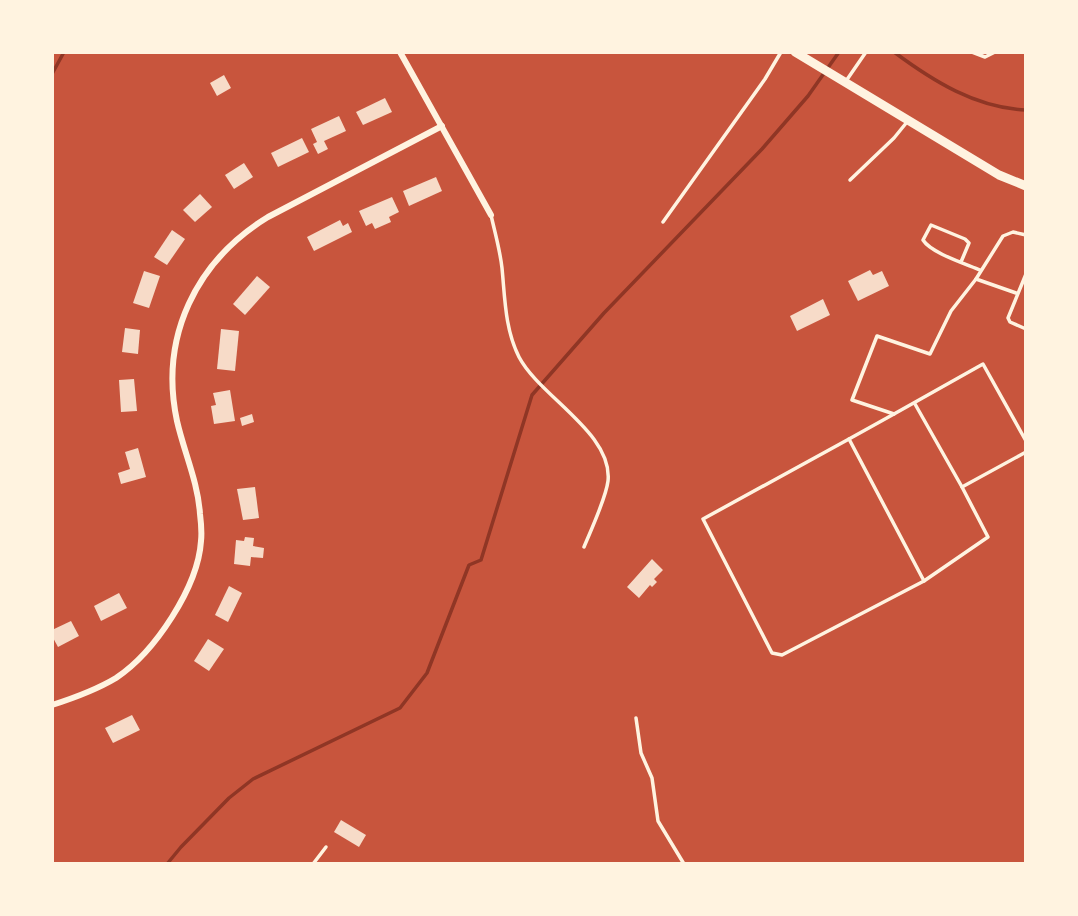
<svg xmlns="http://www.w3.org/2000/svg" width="1078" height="916" viewBox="0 0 1078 916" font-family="'Roboto Condensed',sans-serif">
  <rect width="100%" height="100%" fill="#c8553d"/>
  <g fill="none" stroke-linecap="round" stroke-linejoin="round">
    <g stroke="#8f3625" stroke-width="3.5">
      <path d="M894,52C933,81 976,108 1026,110"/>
      <polyline points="52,74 64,52"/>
      <polyline points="167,864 181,847 229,798 253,779 400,708 427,673 469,565 481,560 532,395 604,313 762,149 808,96 839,52"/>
    </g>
  </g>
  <g fill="#f7dbc8">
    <polygon points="224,75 231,88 217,96 210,83"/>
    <polygon points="385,98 392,112 363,125 356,112"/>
    <polygon points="339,116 346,131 324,141 328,149 318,154 313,144 317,142 311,129"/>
    <polygon points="302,138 309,152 278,167 271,153"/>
    <polygon points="244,163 253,177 234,189 225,175"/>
    <polygon points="436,177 442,191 409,206 403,191"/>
    <polygon points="200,194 212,207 195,222 183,210"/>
    <polygon points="392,197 399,212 389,217 391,222 375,229 372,223 366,226 359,211"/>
    <polygon points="340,220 343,226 348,223 352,232 314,251 307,237"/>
    <polygon points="172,230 185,239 167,265 154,257"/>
    <polygon points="870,270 873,275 882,271 889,286 858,301 848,281"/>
    <polygon points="144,271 160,276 149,308 133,303"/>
    <polygon points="257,276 270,287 245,315 233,304"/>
    <polygon points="823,299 830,315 797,331 790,316"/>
    <polygon points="125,328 140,330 138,354 122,352"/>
    <polygon points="221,329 239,331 235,371 217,369"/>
    <polygon points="134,379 137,411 121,412 119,380"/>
    <polygon points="230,390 235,421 214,424 211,406 216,405 213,393"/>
    <polygon points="252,414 254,422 242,426 240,418"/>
    <polygon points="138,448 146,477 121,484 118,473 130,469 125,452"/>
    <polygon points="255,487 259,518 243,520 237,489"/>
    <polygon points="245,537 254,538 253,546 264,548 263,558 251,557 250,566 234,564 236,540 244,541"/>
    <polygon points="652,559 663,570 654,579 657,582 652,587 650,585 639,598 627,587"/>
    <polygon points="229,586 242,593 228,622 215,615"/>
    <polygon points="119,593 127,608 101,621 94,606"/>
    <polygon points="71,621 79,636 58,647 52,636 52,630"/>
    <polygon points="208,639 224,649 209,671 194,661"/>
    <polygon points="132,715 140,730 113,743 105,728"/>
    <polygon points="341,820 366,835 359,847 334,832"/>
  </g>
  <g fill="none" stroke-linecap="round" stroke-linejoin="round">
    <g stroke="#fff3e0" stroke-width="3.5">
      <polyline points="972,52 985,57 995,52"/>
      <polyline points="846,81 866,52"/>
      <polyline points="850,180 894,138 907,122"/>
      <path d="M491,215C495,233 500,250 502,268C505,299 505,329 519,357C540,397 613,433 608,481C606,498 591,530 584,547"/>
      <polyline points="663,222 765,79 781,52"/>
      <path d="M961,262L969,243L965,239L931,225L923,240C931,253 966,264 980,270"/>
      <polyline points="1026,274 1008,318 1010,322 1026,329"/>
      <polyline points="976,279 951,311 930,354 877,336 852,400 894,414 983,364 1026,441"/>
      <polyline points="1016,293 976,279 1003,236 1013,232 1026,235"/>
      <polyline points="915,404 962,487 1026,452"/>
      <polyline points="894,414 849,439 924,581 988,537 962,487"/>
      <polyline points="849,439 703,519 772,653 782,655 924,581"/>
      <polyline points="636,718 641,753 652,778 658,821 684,864"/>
      <polyline points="313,864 326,847"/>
    </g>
    <g stroke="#fff3e0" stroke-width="6">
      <polyline points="400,52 491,215"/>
      <path d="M52,705C74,698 96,690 116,678C155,652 198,587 201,541C202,532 201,522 200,514C198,482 184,452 177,421C159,337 196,261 268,217L442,126"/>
    </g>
    <polyline stroke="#fff3e0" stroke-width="9" points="795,52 999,175 1026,186"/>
  </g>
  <rect width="1078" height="916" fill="none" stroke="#fff3e0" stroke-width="108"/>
</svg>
